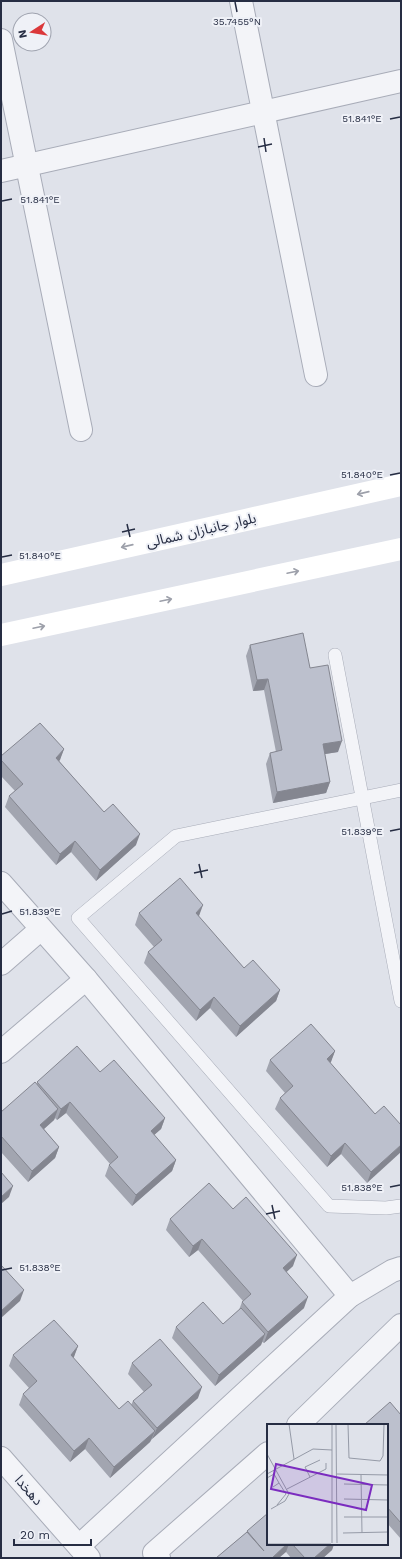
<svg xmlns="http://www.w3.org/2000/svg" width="402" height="1559" viewBox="0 0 402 1559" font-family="'Work Sans','Noto Sans Arabic',sans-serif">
  <rect width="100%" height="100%" fill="#dfe2ea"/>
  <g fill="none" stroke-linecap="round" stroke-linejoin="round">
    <g stroke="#a8acb8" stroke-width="14">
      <g id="service">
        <polyline points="335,655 401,1001"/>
        <polyline points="401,790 176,836 78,918 329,1206 386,1208 401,1206"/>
      </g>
    </g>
    <g stroke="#a8acb8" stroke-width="24">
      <g id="minor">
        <polyline points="241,1 316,375"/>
        <polyline points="1,40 81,430"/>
        <polyline points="1,171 401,81"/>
        <polyline points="1,883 86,979 350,1296"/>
        <polyline points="1,964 41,929"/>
        <polyline points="1,1052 86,979"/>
        <polyline points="298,1425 401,1325"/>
        <polyline points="79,1546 350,1296 392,1271 401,1268"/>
        <polyline points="159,1558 154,1553 268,1453"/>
      </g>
    </g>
    <g stroke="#a8acb8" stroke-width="24">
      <polyline id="tertiary" points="1,1458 89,1558"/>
    </g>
    <use href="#service" stroke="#f3f4f8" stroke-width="13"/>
    <use href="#minor" stroke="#f3f4f8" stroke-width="22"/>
    <use href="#tertiary" stroke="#f3f4f8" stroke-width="22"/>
    <g stroke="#fff" stroke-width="22">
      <polyline points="1,575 401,485"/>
      <polyline points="1,635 401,549"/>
    </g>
  </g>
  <g fill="#a2a5b0">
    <polygon points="250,645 310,668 338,752 325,754 330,782 326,793 273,803 266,764 270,753 276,752 264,690 253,691 246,656"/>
    <polygon points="64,749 59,761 104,812 136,845 96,881 71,852 56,865 5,807 9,796 15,791 1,776 1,756"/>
    <polygon points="139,913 199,916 199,917 244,968 280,990 276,1001 236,1037 210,1008 196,1021 144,963 148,952 154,947 135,925"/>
    <polygon points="335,1051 330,1063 375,1114 401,1125 367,1183 341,1154 327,1167 275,1109 280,1098 285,1093 266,1071 270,1060"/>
    <polygon points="100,1072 165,1118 161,1129 154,1135 176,1160 172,1171 132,1206 105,1176 109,1165 110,1164 66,1113 57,1120 55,1118 54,1120 44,1129 59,1147 55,1158 28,1182 1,1152 1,1112 37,1084 37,1082"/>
    <polygon points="233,1209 293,1266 286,1272 304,1308 264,1343 262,1342 261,1345 215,1386 172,1338 176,1327 223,1324 239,1310 242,1302 243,1301 198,1250 189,1257 166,1230 170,1219"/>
    <polygon points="78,1346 73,1358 119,1409 131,1405 133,1401 144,1392 128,1374 132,1363 198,1398 152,1439 150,1442 110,1478 85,1449 70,1462 19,1405 23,1394 29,1388 9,1366 13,1355"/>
    <polygon points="401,1415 401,1539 387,1523 387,1425"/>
    <polygon points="247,1531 268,1544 334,1544 332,1550 323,1558 291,1558 286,1552 216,1558 247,1532"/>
  </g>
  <g fill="#848690">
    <polygon points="268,679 264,690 253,691 257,680"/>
    <polygon points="342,741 338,752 319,755 323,744"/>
    <polygon points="64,749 60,760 52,769 56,758"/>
    <polygon points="330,782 326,793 273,803 277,792"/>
    <polygon points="140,834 136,845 96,881 100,870"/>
    <polygon points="75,841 71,852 56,865 60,854"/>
    <polygon points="203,905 199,916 192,924 196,913"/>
    <polygon points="280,990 276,1001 236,1037 240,1026"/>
    <polygon points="214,997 210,1008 196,1021 200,1010"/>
    <polygon points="335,1051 331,1062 323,1071 327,1059"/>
    <polygon points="70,1102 66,1113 57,1120 61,1109"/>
    <polygon points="58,1109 54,1120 36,1136 40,1125"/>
    <polygon points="165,1118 161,1129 146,1142 151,1131"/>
    <polygon points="345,1143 341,1154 327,1167 331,1156"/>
    <polygon points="401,1145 401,1152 367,1183 371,1172"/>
    <polygon points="59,1147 55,1158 28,1182 32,1171"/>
    <polygon points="176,1160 172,1171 132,1206 136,1195"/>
    <polygon points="13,1186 9,1197 1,1204 1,1197"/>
    <polygon points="202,1239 198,1250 189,1257 193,1246"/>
    <polygon points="297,1255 293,1266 279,1279 283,1268"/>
    <polygon points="24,1290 20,1301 1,1318 1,1311"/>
    <polygon points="308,1297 304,1308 264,1343 268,1332"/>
    <polygon points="265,1334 261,1345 215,1386 219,1375"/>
    <polygon points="78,1346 74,1357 67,1366 71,1355"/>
    <polygon points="202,1387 198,1398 152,1439 157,1428"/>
    <polygon points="155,1431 150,1442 110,1478 114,1467"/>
    <polygon points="89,1438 85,1449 70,1462 74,1451"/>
    <polygon points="287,1544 289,1544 286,1552 279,1558 272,1558"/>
    <polygon points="330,1544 334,1544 332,1550 323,1558 314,1558"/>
  </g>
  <g fill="#bcc0cd" stroke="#848690">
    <polygon points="303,633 310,668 328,665 342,741 323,744 330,782 277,792 270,753 282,750 268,679 257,680 250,645"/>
    <polygon points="40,723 64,749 56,758 104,812 113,804 140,834 100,870 75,841 60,854 9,796 23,784 1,760 1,756"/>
    <polygon points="180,878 203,905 196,913 244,968 253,960 280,990 240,1026 214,997 200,1010 148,952 162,940 139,913"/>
    <polygon points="311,1024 335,1051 327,1059 375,1114 384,1106 401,1125 401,1145 371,1172 345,1143 331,1156 280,1098 293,1086 270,1060"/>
    <polygon points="77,1046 100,1072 114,1060 165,1118 151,1131 176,1160 136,1195 109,1165 118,1157 70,1102 61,1109 37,1082"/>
    <polygon points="35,1082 58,1109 40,1125 59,1147 32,1171 1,1136 1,1112"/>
    <polygon points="1,1172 13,1186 1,1197"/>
    <polygon points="209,1183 233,1209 246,1197 297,1255 283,1268 308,1297 268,1332 242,1302 251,1294 202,1239 193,1246 170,1219"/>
    <polygon points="1,1265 24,1290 1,1311"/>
    <polygon points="203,1302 223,1324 241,1308 265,1334 219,1375 176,1327"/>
    <polygon points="54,1320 78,1346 71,1355 119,1409 128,1401 155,1431 114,1467 89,1438 74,1451 23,1394 37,1381 13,1355"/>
    <polygon points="160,1339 202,1387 157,1428 133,1401 152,1385 132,1363"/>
    <polygon points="390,1402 401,1415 401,1523 387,1507 387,1425 364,1425"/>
    <polygon points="268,1513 268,1544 287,1544 272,1558 216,1558 247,1532 264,1551 247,1531"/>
    <polygon points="292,1544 330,1544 314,1558 305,1558"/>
  </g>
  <defs><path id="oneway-shaft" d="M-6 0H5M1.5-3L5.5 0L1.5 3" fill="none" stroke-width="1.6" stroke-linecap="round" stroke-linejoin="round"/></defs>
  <g stroke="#9da0aa">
    <use href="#oneway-shaft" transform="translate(363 493) rotate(167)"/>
    <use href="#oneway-shaft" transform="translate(127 546) rotate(167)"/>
    <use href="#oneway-shaft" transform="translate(293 572) rotate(-12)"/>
    <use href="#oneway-shaft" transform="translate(166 600) rotate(-12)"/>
    <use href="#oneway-shaft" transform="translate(39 627) rotate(-12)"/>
  </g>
  <path fill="none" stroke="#262d43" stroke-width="1.5" d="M235,2L237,12M390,119L400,117M264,138L266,152M258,147L272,144M2,201L12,199M390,475L400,473M127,524L130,537M122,532L135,529M2,557L12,555M390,831L400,829M199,864L202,878M194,873L208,870M2,914L12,911M390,1187L400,1185M272,1205L275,1219M266,1214L280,1211M2,1270L12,1268"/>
  <g text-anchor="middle" stroke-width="4" stroke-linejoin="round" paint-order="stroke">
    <g font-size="14" fill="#262d43" stroke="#eff1f7">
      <text transform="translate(201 530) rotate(-13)" y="5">بلوار جانبازان شمالی</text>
      <text transform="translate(29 1490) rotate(49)" y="5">دهخدا</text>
    </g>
  </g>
  <g transform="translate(267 1424)">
    <rect width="121" height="121" fill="#dfe2ea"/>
    <path fill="none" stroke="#959aa7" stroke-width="1" d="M22,0L27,35M65,0V119M69,0L70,119M81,0L82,34L113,37L116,32L117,0M0,30L22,70L18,77L4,85M0,50L46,25L65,26M70,50L121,51M94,51L95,109M43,53L38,43L53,36M0,54L7,50L12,59L6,63M77,60L121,61M20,65L59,45V39M77,75L121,76M10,81L19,70L12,59M77,93H121M76,109L121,108M0,120H64"/>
    <path fill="#7b2cbf" fill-opacity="0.15" stroke="#7b2cbf" stroke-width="2" d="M9,40L105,61L99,86L4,65Z"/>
    <rect width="121" height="121" fill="none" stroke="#262d43" stroke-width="2"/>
  </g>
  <g font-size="10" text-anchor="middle" fill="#262d43" stroke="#eff1f7" stroke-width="4" stroke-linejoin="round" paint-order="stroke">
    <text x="237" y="25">35.7455°N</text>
    <text x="362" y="122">51.841°E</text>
    <text x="40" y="203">51.841°E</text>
    <text x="362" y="478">51.840°E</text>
    <text x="40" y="559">51.840°E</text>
    <text x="362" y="835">51.839°E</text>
    <text x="40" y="915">51.839°E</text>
    <text x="362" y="1191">51.838°E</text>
    <text x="40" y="1271">51.838°E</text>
  </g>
  <rect width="402" height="1559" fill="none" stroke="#262d43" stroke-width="4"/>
  <g transform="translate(32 32) rotate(258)"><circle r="19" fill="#eff1f7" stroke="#9fa3af"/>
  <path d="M0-3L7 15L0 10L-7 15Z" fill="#db383a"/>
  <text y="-6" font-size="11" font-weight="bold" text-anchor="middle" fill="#262d43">N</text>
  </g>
  <path d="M14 1539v6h77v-6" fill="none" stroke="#262d43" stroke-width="2"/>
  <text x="20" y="1539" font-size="12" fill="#262d43" stroke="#eff1f7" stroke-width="3" paint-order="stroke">20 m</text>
</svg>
